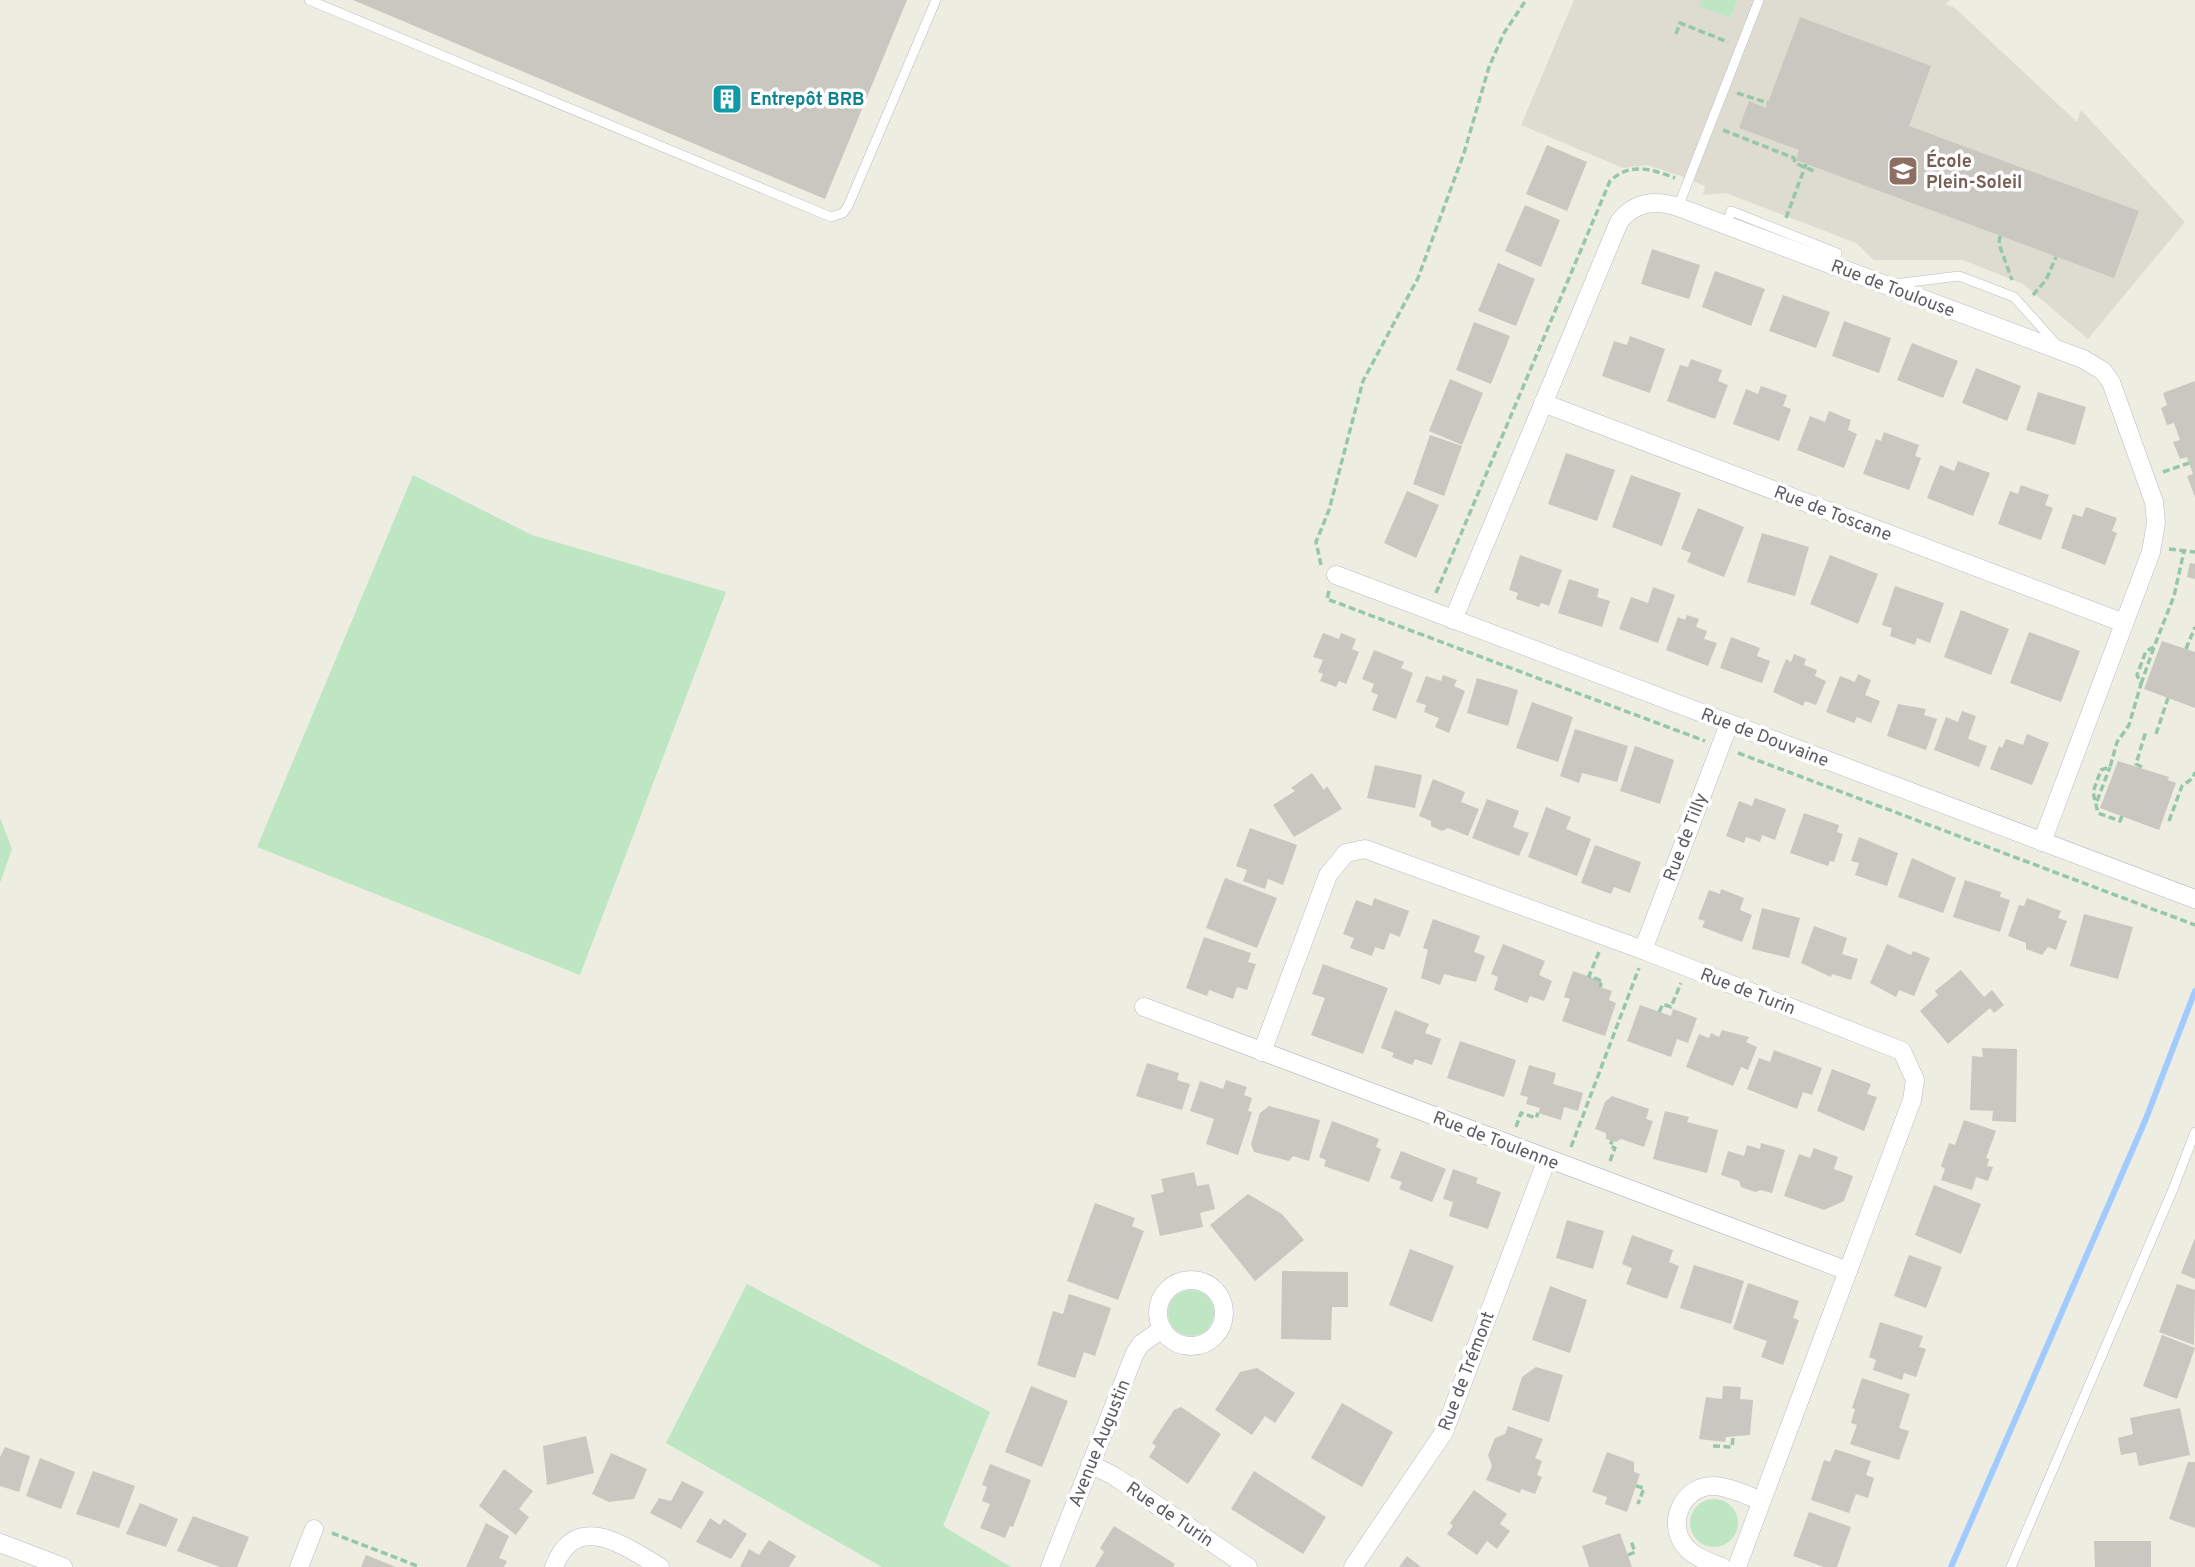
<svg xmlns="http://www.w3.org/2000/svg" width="2195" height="1567" viewBox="0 0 2195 1567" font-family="Overpass,sans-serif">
  <rect width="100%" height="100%" fill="#eeede2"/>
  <polygon fill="#dedcd0" points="1574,0 1950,0 1946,4 1955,8 2077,122 2081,110 2185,222 2088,339 2023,284 1963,260 1874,260 1856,243 1726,193 1703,195 1705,186 1678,175 1647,165 1623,168 1521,125"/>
  <g fill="#bee6c3">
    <polygon points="1701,0 1737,0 1730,18 1699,6"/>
    <polygon points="413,475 532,535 726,592 580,975 257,847"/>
    <polygon points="0,818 12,849 0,883"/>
    <polygon points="747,1284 990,1412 943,1526 1011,1567 882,1567 666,1443"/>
    <circle cx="1191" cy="1313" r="23"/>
    <circle cx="1714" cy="1523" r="24"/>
  </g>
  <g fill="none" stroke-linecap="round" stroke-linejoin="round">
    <polyline stroke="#a1cbff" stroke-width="6" points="1951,1567 2145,1121 2195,991"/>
  </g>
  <g fill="#c9c7bf">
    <polygon points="353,0 907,0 825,199"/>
    <polygon points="1800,17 1931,66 1909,126 2139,211 2114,278 1796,160 1799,150 1739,128 1749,101 1766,108"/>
    <polygon points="1547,145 1587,162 1567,211 1526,194"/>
    <polygon points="1525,205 1560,220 1541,267 1505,251"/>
    <polygon points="1652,249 1700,265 1689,299 1641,284"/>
    <polygon points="1498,263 1535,279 1516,326 1478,311"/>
    <polygon points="1715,271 1765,289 1751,326 1702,307"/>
    <polygon points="1783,295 1830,312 1816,348 1769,331"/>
    <polygon points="1844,321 1891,338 1879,373 1832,356"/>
    <polygon points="1474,322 1510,336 1491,384 1456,370"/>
    <polygon points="1630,336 1665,349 1650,393 1602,376 1614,341 1627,345"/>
    <polygon points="1912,343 1958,361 1943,398 1897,380"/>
    <polygon points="1691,359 1722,370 1718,381 1728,385 1715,419 1667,401 1680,365 1688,367"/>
    <polygon points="1976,368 2021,386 2007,421 1962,403"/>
    <polygon points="1450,379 1483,393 1462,445 1429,431"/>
    <polygon points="2195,381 2195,497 2187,476 2193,474 2187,457 2180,459 2173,442 2180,440 2174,423 2167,425 2161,408 2167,405 2163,393"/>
    <polygon points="1761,386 1787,395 1783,406 1791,409 1779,441 1733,424 1746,389 1758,394"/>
    <polygon points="2038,392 2086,407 2075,445 2026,430"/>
    <polygon points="1829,411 1851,420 1848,430 1857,434 1844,468 1797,450 1810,416 1825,422"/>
    <polygon points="1884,432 1919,445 1915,456 1921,458 1909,490 1863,474 1876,439 1881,441"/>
    <polygon points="1430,435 1462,446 1444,496 1413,484"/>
    <polygon points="1566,453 1615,470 1597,521 1548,504"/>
    <polygon points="1958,461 1990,473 1973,516 1927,498 1940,465 1954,471"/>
    <polygon points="1631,475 1681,493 1662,546 1612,527"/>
    <polygon points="2021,485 2049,495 2045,505 2053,508 2041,540 1998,524 2010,491 2018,494"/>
    <polygon points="1407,491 1439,505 1416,558 1384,543"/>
    <polygon points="2086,507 2117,518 2112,531 2117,533 2105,565 2061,548 2073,514 2082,517"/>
    <polygon points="1698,508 1744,527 1724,577 1687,562 1691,553 1681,549"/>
    <polygon points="1762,533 1809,547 1795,596 1747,582"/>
    <polygon points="1520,555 1562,570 1549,606 1541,603 1539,607 1516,599 1518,593 1509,590"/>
    <polygon points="1830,555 1878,574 1858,624 1810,604"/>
    <polygon points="2190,563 2195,564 2195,579 2187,577"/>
    <polygon points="1569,579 1599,589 1597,597 1610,601 1602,627 1558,613"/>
    <polygon points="1895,586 1944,603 1930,643 1917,638 1915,645 1890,636 1892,628 1882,625"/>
    <polygon points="1653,587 1675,595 1658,643 1619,629 1631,597 1648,603"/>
    <polygon points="1961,610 2009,629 1991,675 1944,657"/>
    <polygon points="1687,615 1699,619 1696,627 1707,631 1704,639 1717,643 1708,666 1666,650 1678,617 1685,620"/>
    <polygon points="2029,632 2080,651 2061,702 2010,683"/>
    <polygon points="1323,633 1339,639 1341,633 1356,639 1352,649 1359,652 1346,684 1339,681 1336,687 1320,681 1323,674 1318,672 1323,660 1313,657"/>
    <polygon points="1731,637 1760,648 1757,656 1770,661 1762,683 1720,668"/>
    <polygon points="2162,641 2195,652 2195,708 2144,689"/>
    <polygon points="1374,650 1404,662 1401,668 1413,673 1396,719 1372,710 1378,695 1371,692 1374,684 1362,679"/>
    <polygon points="1794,654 1806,659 1804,665 1817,670 1815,676 1826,681 1816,705 1805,701 1803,706 1773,692 1786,659 1791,662"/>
    <polygon points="1858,674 1871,680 1865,695 1880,701 1871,723 1857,717 1854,723 1826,712 1840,676 1855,682"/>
    <polygon points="1443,675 1457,680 1454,686 1465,691 1449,733 1435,727 1439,718 1424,712 1426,705 1416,702 1426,676 1441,681"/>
    <polygon points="1477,678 1518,690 1508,726 1467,713"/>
    <polygon points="1532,702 1573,717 1558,762 1516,748"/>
    <polygon points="1898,704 1926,709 1924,715 1937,719 1926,750 1887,736"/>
    <polygon points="1962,711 1976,716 1968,739 1987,746 1979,767 1934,750 1946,717 1958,722"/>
    <polygon points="1575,729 1628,746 1617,782 1582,773 1579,783 1560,776"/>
    <polygon points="2027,734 2049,743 2032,785 1990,769 1999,746 2002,748 2006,739 2023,745"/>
    <polygon points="1635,746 1674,760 1660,804 1620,791"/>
    <polygon points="2118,761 2169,777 2168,780 2176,783 2159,830 2100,808"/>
    <polygon points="1375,765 1422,775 1415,808 1367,798"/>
    <polygon points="1312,773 1324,790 1327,786 1342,809 1294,837 1273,805 1295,791 1291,788"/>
    <polygon points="1433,779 1465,792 1461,802 1479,809 1468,836 1448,828 1442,831 1431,826 1431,821 1419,816"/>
    <polygon points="1755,798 1786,809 1775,840 1762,835 1760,842 1746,837 1744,843 1726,836 1739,801 1752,806"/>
    <polygon points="1487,799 1519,811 1513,827 1529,833 1519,856 1472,838"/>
    <polygon points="1546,807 1571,817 1566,829 1591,839 1577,876 1528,857"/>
    <polygon points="1804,813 1839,825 1837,832 1843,834 1834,862 1830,861 1828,866 1790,853"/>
    <polygon points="1250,828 1297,845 1283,885 1268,879 1265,889 1243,881 1247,870 1236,866"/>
    <polygon points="1859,837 1898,853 1887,886 1855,875 1859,863 1851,861"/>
    <polygon points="1595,845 1641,862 1630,893 1614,887 1611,894 1581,883"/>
    <polygon points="1912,858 1956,878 1943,913 1898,897"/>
    <polygon points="1225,878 1277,898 1257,948 1206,928"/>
    <polygon points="1965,880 2001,892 2000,897 2010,900 2000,932 1953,917"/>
    <polygon points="1721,889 1744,898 1740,910 1752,915 1742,942 1702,927 1705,921 1698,919 1709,890 1720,894"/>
    <polygon points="1374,898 1409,911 1400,937 1390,933 1384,950 1375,947 1372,956 1350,948 1354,938 1343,934 1356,900 1372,906"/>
    <polygon points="2027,898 2061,911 2058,918 2067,921 2056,950 2048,947 2042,955 2026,949 2026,943 2008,936 2019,905 2024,906"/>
    <polygon points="1762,908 1800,918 1789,958 1752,949"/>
    <polygon points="2084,914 2133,927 2118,979 2070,966"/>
    <polygon points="1433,919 1480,936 1474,952 1485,956 1476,982 1444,974 1440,985 1421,978 1428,950 1423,948"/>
    <polygon points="1814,926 1847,938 1842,954 1858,959 1851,980 1832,974 1831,977 1801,963"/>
    <polygon points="1204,937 1251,953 1248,962 1256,964 1247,990 1237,987 1233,999 1209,990 1207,996 1186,988"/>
    <polygon points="1503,944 1545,961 1539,975 1552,981 1544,1001 1530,996 1527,1003 1494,990 1498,977 1491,974"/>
    <polygon points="1887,944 1911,955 1913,951 1930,958 1914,996 1899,990 1896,997 1870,983"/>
    <polygon points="1323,964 1388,988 1363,1054 1311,1035 1325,998 1312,994"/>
    <polygon points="1961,970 1984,997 1992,990 2004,1005 1994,1013 1990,1008 1948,1044 1920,1011 1938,995 1935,991"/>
    <polygon points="1573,971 1602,981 1600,987 1612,991 1609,1000 1616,1003 1605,1036 1562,1021 1570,999 1564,997"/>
    <polygon points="1640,1005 1671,1016 1673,1009 1697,1018 1688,1043 1677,1039 1671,1057 1627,1041"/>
    <polygon points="1395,1010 1429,1024 1425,1033 1441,1039 1432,1065 1415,1059 1412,1065 1392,1057 1394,1053 1381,1048"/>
    <polygon points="1722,1030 1749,1037 1746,1042 1757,1047 1748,1070 1741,1067 1733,1086 1686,1067 1699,1034 1709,1038 1711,1033 1719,1037"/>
    <polygon points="1460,1041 1516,1060 1504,1097 1447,1078"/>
    <polygon points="1982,1048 2017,1049 2016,1122 1992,1121 1993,1111 1970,1110 1972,1056 1983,1057"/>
    <polygon points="1774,1050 1822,1068 1812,1095 1803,1092 1797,1109 1747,1089 1759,1058 1770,1062"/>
    <polygon points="1147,1063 1179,1073 1177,1080 1190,1084 1182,1110 1136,1096"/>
    <polygon points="1529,1065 1556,1073 1553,1084 1583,1093 1578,1111 1564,1107 1561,1120 1538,1113 1540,1108 1526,1104 1528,1097 1520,1095"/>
    <polygon points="1832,1069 1871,1084 1867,1094 1877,1097 1864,1131 1817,1111"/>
    <polygon points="1226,1080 1247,1087 1244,1095 1252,1098 1248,1111 1252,1112 1238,1155 1206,1144 1214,1119 1190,1111 1200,1081 1223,1089"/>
    <polygon points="1612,1096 1649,1109 1646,1119 1653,1121 1644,1147 1621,1139 1616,1142 1606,1139 1606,1133 1595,1129 1605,1102"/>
    <polygon points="1269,1106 1320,1120 1309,1161 1293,1156 1289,1161 1254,1152 1251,1144 1260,1113"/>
    <polygon points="1665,1111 1689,1117 1687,1122 1718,1130 1707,1173 1653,1159"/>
    <polygon points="1964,1120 1996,1131 1986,1158 1989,1159 1987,1166 1993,1167 1988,1181 1976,1177 1972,1190 1941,1180 1945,1169 1941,1166 1949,1143 1955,1145"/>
    <polygon points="1332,1121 1379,1139 1376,1147 1381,1149 1369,1182 1324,1166 1326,1160 1319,1157"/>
    <polygon points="1761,1143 1785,1150 1772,1193 1761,1190 1755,1192 1741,1187 1739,1181 1721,1175 1728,1151 1744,1156 1747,1145 1760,1149"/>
    <polygon points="1814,1148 1838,1157 1834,1169 1853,1176 1844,1201 1824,1210 1784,1196 1799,1154 1810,1158"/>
    <polygon points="1401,1151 1446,1169 1432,1202 1399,1189 1402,1182 1390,1178"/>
    <polygon points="1453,1169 1478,1178 1476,1183 1501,1192 1488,1229 1449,1216 1453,1202 1443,1199"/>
    <polygon points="1194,1172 1197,1186 1209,1184 1215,1209 1200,1213 1203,1227 1160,1236 1151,1195 1164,1192 1161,1179"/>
    <polygon points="1934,1185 1981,1204 1961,1254 1915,1235"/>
    <polygon points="1248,1194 1282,1214 1304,1240 1255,1281 1210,1225"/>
    <polygon points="1095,1203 1135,1218 1132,1226 1144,1231 1118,1300 1067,1281"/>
    <polygon points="1567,1220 1604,1231 1593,1269 1556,1258"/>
    <polygon points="1632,1235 1673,1250 1669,1262 1679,1266 1667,1299 1626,1284 1632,1268 1622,1264"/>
    <polygon points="2195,1238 2195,1279 2181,1273"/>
    <polygon points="1410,1249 1454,1266 1432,1322 1389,1305"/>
    <polygon points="1909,1255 1942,1267 1926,1308 1894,1296"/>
    <polygon points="1694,1265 1744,1281 1731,1324 1680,1308"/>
    <polygon points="1282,1271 1348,1272 1348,1307 1332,1307 1331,1340 1281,1339"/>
    <polygon points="1748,1283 1799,1301 1793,1318 1799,1320 1783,1365 1761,1357 1767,1341 1733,1329"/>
    <polygon points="2177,1284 2195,1290 2194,1345 2159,1332"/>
    <polygon points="1550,1286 1587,1300 1570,1353 1532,1340"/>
    <polygon points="1069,1294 1111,1308 1095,1356 1084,1352 1075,1378 1037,1365 1053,1311 1063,1314"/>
    <polygon points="1880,1322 1923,1336 1919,1347 1926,1349 1916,1377 1904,1373 1902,1380 1873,1370 1876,1360 1869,1357"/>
    <polygon points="2162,1335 2195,1348 2177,1399 2143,1386"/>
    <polygon points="1536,1367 1563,1375 1549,1422 1512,1410 1522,1377"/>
    <polygon points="1257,1368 1295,1393 1275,1423 1265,1416 1252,1435 1215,1410 1240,1372"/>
    <polygon points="1862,1378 1910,1394 1899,1428 1909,1431 1899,1460 1850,1444 1857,1425 1851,1423 1855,1409 1852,1408"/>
    <polygon points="1031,1386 1068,1401 1042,1467 1005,1452"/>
    <polygon points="1723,1386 1741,1387 1740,1399 1753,1400 1750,1435 1726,1437 1725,1442 1699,1439 1706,1397 1722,1399"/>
    <polygon points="1342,1403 1393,1432 1362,1487 1311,1458"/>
    <polygon points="1181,1407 1221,1434 1188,1484 1149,1457 1156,1446 1152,1443 1174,1410"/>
    <polygon points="2180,1408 2190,1455 2139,1466 2136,1452 2121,1455 2118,1438 2133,1434 2130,1418"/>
    <polygon points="1508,1426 1543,1439 1535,1458 1542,1461 1537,1475 1542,1477 1535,1494 1521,1489 1520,1493 1486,1480 1492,1466 1488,1455 1495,1438 1505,1434"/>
    <polygon points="586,1436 594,1473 547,1485 543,1446"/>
    <polygon points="5,1447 30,1456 19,1492 0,1486 0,1457"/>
    <polygon points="1835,1449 1871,1461 1866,1475 1874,1478 1868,1498 1856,1494 1849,1513 1811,1500 1824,1460 1830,1462"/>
    <polygon points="1607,1452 1634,1462 1634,1472 1640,1474 1627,1512 1605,1504 1607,1497 1592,1492"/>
    <polygon points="611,1453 647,1469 634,1499 609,1502 592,1494"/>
    <polygon points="40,1458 75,1472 61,1509 26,1496"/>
    <polygon points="2188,1462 2195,1462 2195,1528 2169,1519"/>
    <polygon points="990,1464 1031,1480 1013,1527 1010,1526 1005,1538 980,1528 990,1504 982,1501 987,1487 982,1485"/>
    <polygon points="504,1469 533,1491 519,1509 529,1517 516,1535 479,1506"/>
    <polygon points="93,1471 135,1486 119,1528 76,1514"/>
    <polygon points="1254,1471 1326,1517 1303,1554 1231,1509"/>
    <polygon points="682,1481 704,1492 681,1529 650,1513 659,1498 671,1501"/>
    <polygon points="1474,1490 1507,1514 1500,1524 1510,1531 1497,1549 1487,1541 1477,1555 1447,1534 1453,1526 1450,1523"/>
    <polygon points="140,1503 178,1519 166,1547 126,1534"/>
    <polygon points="1809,1512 1851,1527 1837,1567 1824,1567 1793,1556"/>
    <polygon points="193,1516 249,1537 237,1567 220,1567 177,1551"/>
    <polygon points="710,1518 720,1525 724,1519 747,1534 731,1559 696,1542"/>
    <polygon points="486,1523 509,1536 499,1558 507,1561 504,1567 466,1567"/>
    <polygon points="1114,1526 1175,1564 1173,1567 1095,1567 1104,1552 1100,1548"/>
    <polygon points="1620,1533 1632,1567 1589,1567 1582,1546"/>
    <polygon points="769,1540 796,1556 789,1567 740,1567 749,1549 759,1555"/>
    <polygon points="2094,1541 2151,1541 2151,1567 2095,1567"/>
    <polygon points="366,1555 396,1567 361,1567"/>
    <polygon points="1407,1556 1421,1567 1399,1567"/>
  </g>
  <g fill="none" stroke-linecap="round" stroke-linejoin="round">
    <g stroke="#babbc1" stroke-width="10">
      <g id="lane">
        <polyline points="309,0 831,217 843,213 848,206 936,0"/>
        <polyline points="1678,207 1759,0"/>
        <polyline points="1727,225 1731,211 1837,253 1833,265"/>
        <polyline points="1894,284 1959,276 2014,297 2057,345"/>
        <polyline points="2011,1567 2174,1187 2195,1132"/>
      </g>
    </g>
    <g stroke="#babbc1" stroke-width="19">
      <g id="street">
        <polyline points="1543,403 2124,623"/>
        <polyline points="1336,575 2195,899"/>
        <path d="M1453,620L1619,222C1634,202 1655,199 1678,207L2083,359L2103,371L2111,382L2154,502L2156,523L2151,552L2042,842"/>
        <polyline points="1643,950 1729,724"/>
        <polyline points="1144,1007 1848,1271"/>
        <polyline points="1262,1052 1328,875 1346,853 1365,849 1643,950 1902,1051 1915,1080 1912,1100 1737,1567"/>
        <circle cx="1191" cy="1313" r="33"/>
        <polyline points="1090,1464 1114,1476 1248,1567"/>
        <polyline points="0,1543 63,1567"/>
        <polyline points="299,1567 314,1529"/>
        <path d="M554,1567C576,1509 626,1547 660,1567"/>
        <polyline points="1050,1567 1135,1353 1141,1344 1162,1329"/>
        <polyline points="1353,1567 1444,1432 1547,1159"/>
        <path d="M1722,1567C1709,1562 1693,1557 1684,1545C1666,1521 1684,1485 1714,1486C1730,1487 1747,1495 1761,1501"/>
      </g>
    </g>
    <g stroke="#97c7aa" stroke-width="3.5" stroke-dasharray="7 3.5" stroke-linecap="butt">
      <polyline points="1676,34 1680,23 1728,42"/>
      <polyline points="1737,93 1768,103"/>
      <polyline points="1723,130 1794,158 1795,163 1816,172"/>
      <polyline points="1786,218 1806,164"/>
      <polyline points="2000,236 1999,244 2012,280"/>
      <polyline points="2033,295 2046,280 2056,257"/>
      <polyline points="2163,472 2189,463"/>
      <polyline points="2169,549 2195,552"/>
      <polyline points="1321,565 1316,542 1329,510 1363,381 1418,278 1464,153 1489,67 1504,33 1526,0"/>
      <polyline points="1329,591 1327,599 1705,741"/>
      <path d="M1436,593L1610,181C1630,162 1651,169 1675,178"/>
      <polyline points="2186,649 2195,627"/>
      <polyline points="2141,684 2154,647"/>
      <polyline points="2156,734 2168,698"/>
      <polyline points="1738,753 2195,925"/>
      <polyline points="2142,767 2136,764 2146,731"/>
      <polyline points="2097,801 2110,767"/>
      <polyline points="2122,816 2120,821 2098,813 2093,792 2101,770 2110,767 2117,742 2129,725 2141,684 2137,675 2146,651 2154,647 2174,596 2184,551"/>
      <polyline points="2169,821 2182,786 2193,778 2195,772"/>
      <polyline points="1599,952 1589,976 1602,981 1600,987"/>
      <polyline points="1659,1012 1663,1004 1671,1007 1681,983"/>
      <polyline points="1516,1127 1521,1113 1536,1118 1538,1113"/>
      <polyline points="1571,1147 1639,968"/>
      <polyline points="1610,1161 1615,1148 1610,1146 1612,1141"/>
      <polyline points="1713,1446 1732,1447 1733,1438"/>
      <polyline points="1636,1486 1644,1488 1638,1504"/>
      <polyline points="332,1533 420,1567"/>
      <polyline points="1628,1555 1635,1552 1631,1541"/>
    </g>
    <use href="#lane" stroke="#fff" stroke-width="9"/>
    <use href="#street" stroke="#fff" stroke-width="18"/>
  </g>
  <defs>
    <g id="building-square" transform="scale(1.575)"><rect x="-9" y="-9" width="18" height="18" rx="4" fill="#0f9aa8" stroke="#fff"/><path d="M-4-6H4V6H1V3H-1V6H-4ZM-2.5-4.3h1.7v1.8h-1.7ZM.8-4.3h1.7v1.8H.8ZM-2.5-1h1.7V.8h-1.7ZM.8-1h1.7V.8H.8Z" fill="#fff"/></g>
    <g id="school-square" transform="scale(1.575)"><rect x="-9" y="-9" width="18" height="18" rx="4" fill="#8d6e63" stroke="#fff"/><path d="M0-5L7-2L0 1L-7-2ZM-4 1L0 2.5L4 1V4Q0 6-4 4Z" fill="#fff"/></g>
  </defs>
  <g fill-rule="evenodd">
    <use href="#building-square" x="727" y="99"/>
    <use href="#school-square" x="1903" y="171"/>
  </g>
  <g text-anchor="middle" stroke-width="7" stroke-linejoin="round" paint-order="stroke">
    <g font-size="18" font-weight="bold" fill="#0d838f" stroke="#fff" text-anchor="start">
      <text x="750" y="105">Entrepôt BRB</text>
    </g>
    <g font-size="18" font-weight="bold" fill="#785e54" stroke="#fff" text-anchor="start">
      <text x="1926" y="167">École<tspan x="1926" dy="21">Plein-Soleil</tspan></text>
    </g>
    <g font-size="18" fill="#5b5d63" stroke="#fff">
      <text transform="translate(1893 288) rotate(21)" y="6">Rue de Toulouse</text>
      <text transform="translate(1833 513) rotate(21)" y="6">Rue de Toscane</text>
      <text transform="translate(1765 737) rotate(21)" y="6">Rue de Douvaine</text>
      <text transform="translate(1685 837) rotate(-69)" y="6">Rue de Tilly</text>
      <text transform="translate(1748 991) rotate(21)" y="6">Rue de Turin</text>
      <text transform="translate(1496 1140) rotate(21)" y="6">Rue de Toulenne</text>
      <text transform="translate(1466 1371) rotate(-69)" y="6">Rue de Trémont</text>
      <text transform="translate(1099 1443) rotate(-68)" y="6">Avenue Augustin</text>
      <text transform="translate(1170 1514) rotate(34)" y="6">Rue de Turin</text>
    </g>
  </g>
</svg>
